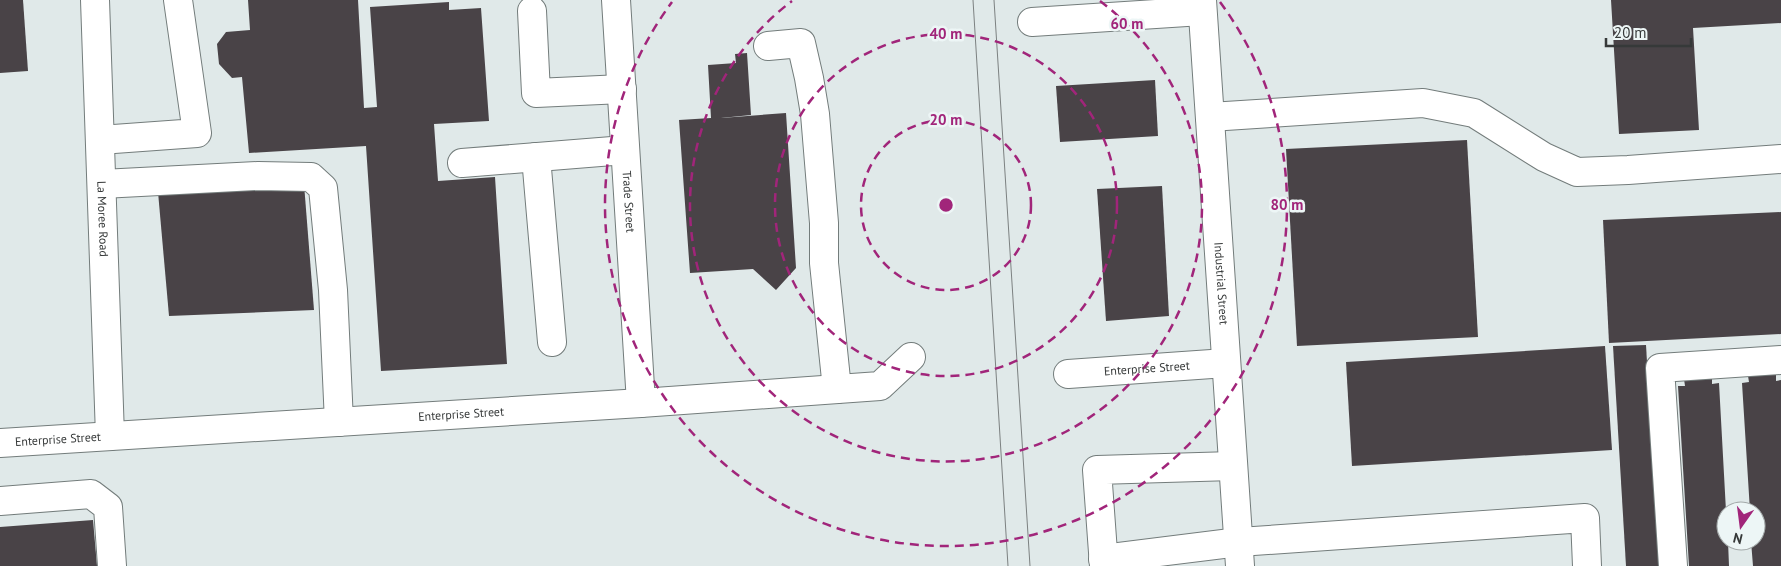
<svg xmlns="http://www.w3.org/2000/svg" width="1781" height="566" viewBox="0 0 1781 566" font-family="'PT Sans',sans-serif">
  <rect width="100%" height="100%" fill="#e0e9e9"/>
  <g fill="#494347">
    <polygon points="0,0 23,0 28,71 0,73"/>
    <polygon points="248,0 358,0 364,108 377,107 370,7 449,2 449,10 481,8 489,121 434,124 438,181 495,177 507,364 381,371 366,146 249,153 242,77 232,78 219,64 217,44 226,32 250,30"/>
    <polygon points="1611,0 1781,0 1781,23 1693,28 1699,130 1619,134"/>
    <polygon points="747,53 751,115 721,118 786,113 796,268 776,290 753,269 690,273 679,120 711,118 708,65 736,63 735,54"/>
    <polygon points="1155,80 1158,136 1060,142 1056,86"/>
    <polygon points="1467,140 1478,337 1297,346 1286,149"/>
    <polygon points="304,184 314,310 169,316 158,192"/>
    <polygon points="1162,186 1169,316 1106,321 1097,189"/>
    <polygon points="1781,212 1781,334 1609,343 1603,220"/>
    <polygon points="1646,345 1659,566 1626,566 1613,346"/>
    <polygon points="1605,346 1612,450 1352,466 1346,362"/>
    <polygon points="1776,374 1776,381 1781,380 1781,566 1753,566 1751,541 1756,541 1756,511 1750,511 1742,383 1749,382 1748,376"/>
    <polygon points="1712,377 1712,384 1719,383 1726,511 1726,541 1728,541 1729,566 1689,566 1678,386 1685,386 1684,379"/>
    <polygon points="93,520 97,566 0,566 0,527"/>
  </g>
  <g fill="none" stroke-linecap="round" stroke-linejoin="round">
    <g stroke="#737c7b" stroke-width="30">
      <g id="minor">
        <path id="s1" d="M95,0L110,436"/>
        <path id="s2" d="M616,0L641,403"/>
        <path id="s3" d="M1202,0L1240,566"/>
        <polyline points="532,11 536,93 622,89"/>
        <polyline points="1032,22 1202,11"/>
        <polyline points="768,46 801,43 809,78 815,114 824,223 824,263 837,389"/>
        <polyline points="1210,117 1423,103 1474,113 1544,157 1577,172 1628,170 1781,159"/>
        <polyline points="100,140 197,133 178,0"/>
        <polyline points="536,157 552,342"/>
        <polyline points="462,163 625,150"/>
        <polyline points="102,184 258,176 311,177 323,188 333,290 339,422"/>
        <path id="s4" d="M1068,374L1226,363"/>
        <path id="s5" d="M0,443L641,403L880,386L911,357"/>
        <polyline points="0,501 91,494 108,507 112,566"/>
        <polyline points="1103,559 1239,542 1585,518 1587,566"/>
        <polyline points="1104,566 1097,470 1233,466"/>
        <polyline points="1673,566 1660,368 1781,360"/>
      </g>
    </g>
    <use href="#minor" stroke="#fff" stroke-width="28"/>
    <g stroke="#7c8181" stroke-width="1">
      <polyline points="973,0 1008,566"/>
      <polyline points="994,0 1030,566"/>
    </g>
  </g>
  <g fill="none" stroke="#a1257a" stroke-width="2.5" stroke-dasharray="9 6">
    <circle cx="946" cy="205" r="85"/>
    <circle cx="946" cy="205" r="171"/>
    <path d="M1100 1A256 256 0 1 1 792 1"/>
    <path d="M1220 2A341 341 0 1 1 672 2"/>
  </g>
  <g text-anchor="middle" stroke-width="5" stroke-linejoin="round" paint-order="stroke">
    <g font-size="12" fill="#363939" stroke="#edf6f6">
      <text dy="4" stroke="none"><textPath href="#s2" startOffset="202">Trade Street</textPath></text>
      <text dy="4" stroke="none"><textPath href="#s1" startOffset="219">La Moree Road</textPath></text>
      <text dy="4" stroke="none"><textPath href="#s3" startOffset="284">Industrial Street</textPath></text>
      <text dy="4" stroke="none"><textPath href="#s4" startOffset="79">Enterprise Street</textPath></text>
      <text dy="4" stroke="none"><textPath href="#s5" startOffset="462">Enterprise Street</textPath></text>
      <text dy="4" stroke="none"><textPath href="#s5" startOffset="58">Enterprise Street</textPath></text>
    </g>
  </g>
  <circle cx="946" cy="205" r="8" fill="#a1257a" stroke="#edf6f6" stroke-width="2.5"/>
  <g font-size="15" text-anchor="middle" font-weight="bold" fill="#a1257a" stroke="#edf6f6" stroke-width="5" stroke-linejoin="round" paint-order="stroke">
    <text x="1127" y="29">60 m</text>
    <text x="946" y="39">40 m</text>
    <text x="946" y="125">20 m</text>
    <text x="1287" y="210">80 m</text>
  </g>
  <g transform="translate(1741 526) rotate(194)"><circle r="24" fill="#edf6f6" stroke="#a4aaaa"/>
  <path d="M0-4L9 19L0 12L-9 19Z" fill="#a1257a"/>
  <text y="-8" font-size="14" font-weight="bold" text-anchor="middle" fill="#363939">N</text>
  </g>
  <path d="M1606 38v8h85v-8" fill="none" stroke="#363939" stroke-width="2.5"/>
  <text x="1614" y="38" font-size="15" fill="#363939" stroke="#edf6f6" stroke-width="4" paint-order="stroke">20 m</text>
</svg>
